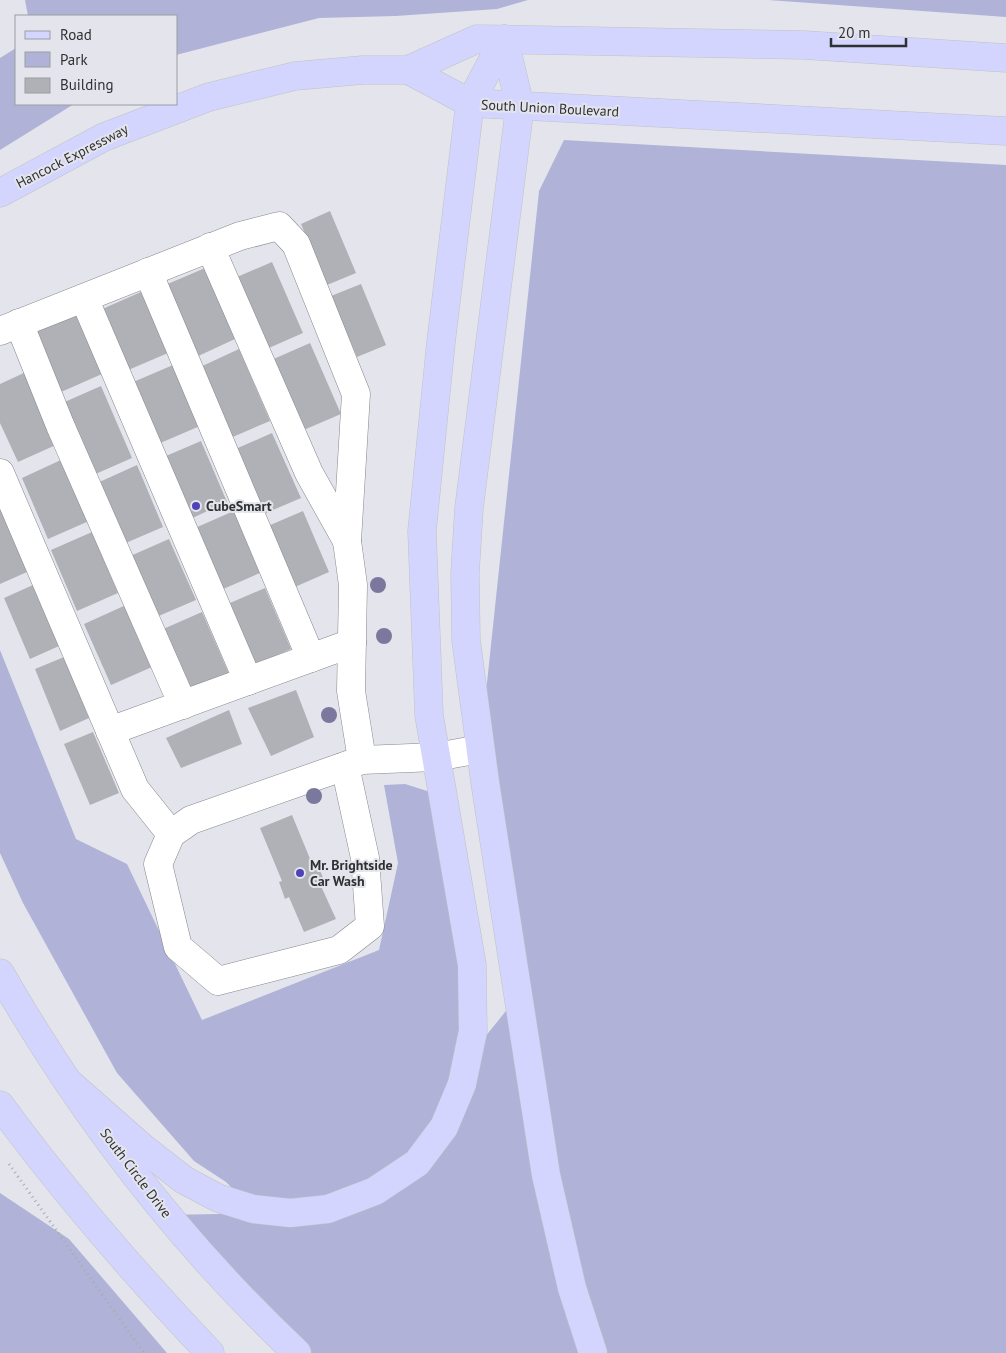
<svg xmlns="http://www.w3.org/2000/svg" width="1006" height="1353" viewBox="0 0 1006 1353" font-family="'PT Sans',sans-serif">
  <rect width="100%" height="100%" fill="#e4e5ec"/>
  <g fill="#b0b3d7">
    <polygon points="25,0 528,0 497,9 396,16 319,18 176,55 176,16 28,16"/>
    <polygon points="768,0 1006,0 1006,17"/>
    <polygon points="16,48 16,104 74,104 0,150 0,58"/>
    <polygon points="564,140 1006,165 1006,1353 297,1353 166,1215 218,1214 253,1209 226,1182 194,1161 117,1073 23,903 0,853 0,650 76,839 127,864 202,1020 379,950 398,863 384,785 405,784 443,796 468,1058 518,996 480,749 539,191"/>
    <polygon points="0,1193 69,1239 167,1353 0,1353"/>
  </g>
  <g fill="#b0b1b7">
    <polygon points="330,211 356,273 327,285 301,224"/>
    <polygon points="272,262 303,333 262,351 230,280"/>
    <polygon points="205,268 235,339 194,358 163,286"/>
    <polygon points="361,284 386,345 357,357 331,296"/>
    <polygon points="141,292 168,353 126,371 100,310"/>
    <polygon points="76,313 102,374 61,392 34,331"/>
    <polygon points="310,343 341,414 299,432 269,361"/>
    <polygon points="239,349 270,421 228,439 198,368"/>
    <polygon points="173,365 200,426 158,444 131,383"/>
    <polygon points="26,372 58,444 18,462 0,423 0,384"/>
    <polygon points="101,386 132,458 91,476 60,404"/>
    <polygon points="272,433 301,498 259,516 231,451"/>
    <polygon points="201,441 227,502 186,521 159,459"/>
    <polygon points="63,459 89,521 48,539 22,478"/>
    <polygon points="137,465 163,527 121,545 95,484"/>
    <polygon points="2,510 27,572 0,584 0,511"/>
    <polygon points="236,510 262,572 221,590 195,528"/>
    <polygon points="303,511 329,572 288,590 261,529"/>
    <polygon points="92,532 118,593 77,611 51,550"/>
    <polygon points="169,539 196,600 154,618 128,557"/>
    <polygon points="33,585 59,646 30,659 4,598"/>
    <polygon points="265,588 291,649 250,667 223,606"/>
    <polygon points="126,605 152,667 111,685 84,624"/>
    <polygon points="202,612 229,674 187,692 161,630"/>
    <polygon points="64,657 89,718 60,731 35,669"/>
    <polygon points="296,690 314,737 271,756 248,708"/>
    <polygon points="229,710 242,744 181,768 166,738"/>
    <polygon points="93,732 119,793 90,805 64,744"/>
    <polygon points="292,815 313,866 317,864 325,882 320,884 336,919 304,932 289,897 285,899 279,882 282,881 260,828"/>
  </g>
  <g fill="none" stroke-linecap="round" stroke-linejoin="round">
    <g stroke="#86878d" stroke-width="29">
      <g id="minor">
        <polyline points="210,247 309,473 347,541"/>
        <polyline points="148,272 311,658"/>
        <polyline points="84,298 248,681"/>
        <polyline points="19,323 60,425 183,705"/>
        <polyline points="0,331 240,236 279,226 296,244 356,394 347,541 353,585 351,691 362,760"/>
        <polyline points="0,473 135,789 171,834"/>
        <polyline points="110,731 352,643"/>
        <polyline points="345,766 365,858 370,926 339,950 218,981 178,947 158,864 171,834 191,820 345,766 362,760 436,757 480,749"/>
      </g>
    </g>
    <g stroke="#c1c1c2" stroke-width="29">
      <g id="major">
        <polyline points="504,39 520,106 469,508 465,573 466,640 485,782 546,1175 572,1288 593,1353"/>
        <polyline points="408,70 470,103 1006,131"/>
        <polyline points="0,193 104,137 209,97 295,76 363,70 408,70 477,39 804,45 1006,58"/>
        <path d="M0,973C80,1112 180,1243 297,1353"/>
        <polyline points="68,1082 143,1148 184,1180 218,1198 253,1209 290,1213 328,1209 375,1191 417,1163 444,1127 462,1084 473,1031 472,965 429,715 422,531 441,342 470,103 504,39"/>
        <path d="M0,1105C64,1192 135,1274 210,1353"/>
      </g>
    </g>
    <polyline stroke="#a9aaaf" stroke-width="3" stroke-dasharray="1 4" stroke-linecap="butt" points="9,1164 144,1353"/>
    <use href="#minor" stroke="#fff" stroke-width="28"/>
    <use href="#major" stroke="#d3d5ff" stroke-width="28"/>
  </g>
  <g fill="#7b789d">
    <circle cx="378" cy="585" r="8"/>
    <circle cx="384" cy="636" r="8"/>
    <circle cx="329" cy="715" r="8"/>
    <circle cx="314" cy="796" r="8"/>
  </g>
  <g fill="#4f42b9" stroke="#e4e5ec" stroke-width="2">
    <circle cx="196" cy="506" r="5"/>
    <circle cx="300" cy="873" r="5"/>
  </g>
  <g text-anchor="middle" stroke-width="4" stroke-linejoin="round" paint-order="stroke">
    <g font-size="14" fill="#2f3032" stroke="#e4e5ec">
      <text transform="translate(550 108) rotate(3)" y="5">South Union Boulevard</text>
      <text transform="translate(72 156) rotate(-27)" y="5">Hancock Expressway</text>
      <text transform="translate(136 1173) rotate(53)" y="5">South Circle Drive</text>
    </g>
    <g font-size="14" font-weight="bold" fill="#2f3032" stroke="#e4e5ec" text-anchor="start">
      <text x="206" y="511">CubeSmart</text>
      <text x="310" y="870">Mr. Brightside<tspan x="310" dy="16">Car Wash</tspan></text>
    </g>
  </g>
  <rect x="15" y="15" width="162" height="90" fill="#e4e5ec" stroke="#9c9da2"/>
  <rect x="25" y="31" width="25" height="8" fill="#d3d5ff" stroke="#9c9da2"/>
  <text x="60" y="40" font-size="15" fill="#2f3032">Road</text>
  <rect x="25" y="52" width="25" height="15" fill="#b0b3d7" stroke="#9c9da2"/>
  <text x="60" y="65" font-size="15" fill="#2f3032">Park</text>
  <rect x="25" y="78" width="25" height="15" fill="#b0b1b7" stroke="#9c9da2"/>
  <text x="60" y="90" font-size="15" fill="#2f3032">Building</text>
  <path d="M831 38v8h75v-8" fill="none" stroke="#2f3032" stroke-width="2.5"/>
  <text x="838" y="38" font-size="15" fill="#2f3032" stroke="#e4e5ec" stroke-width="4" paint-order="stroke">20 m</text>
</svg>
